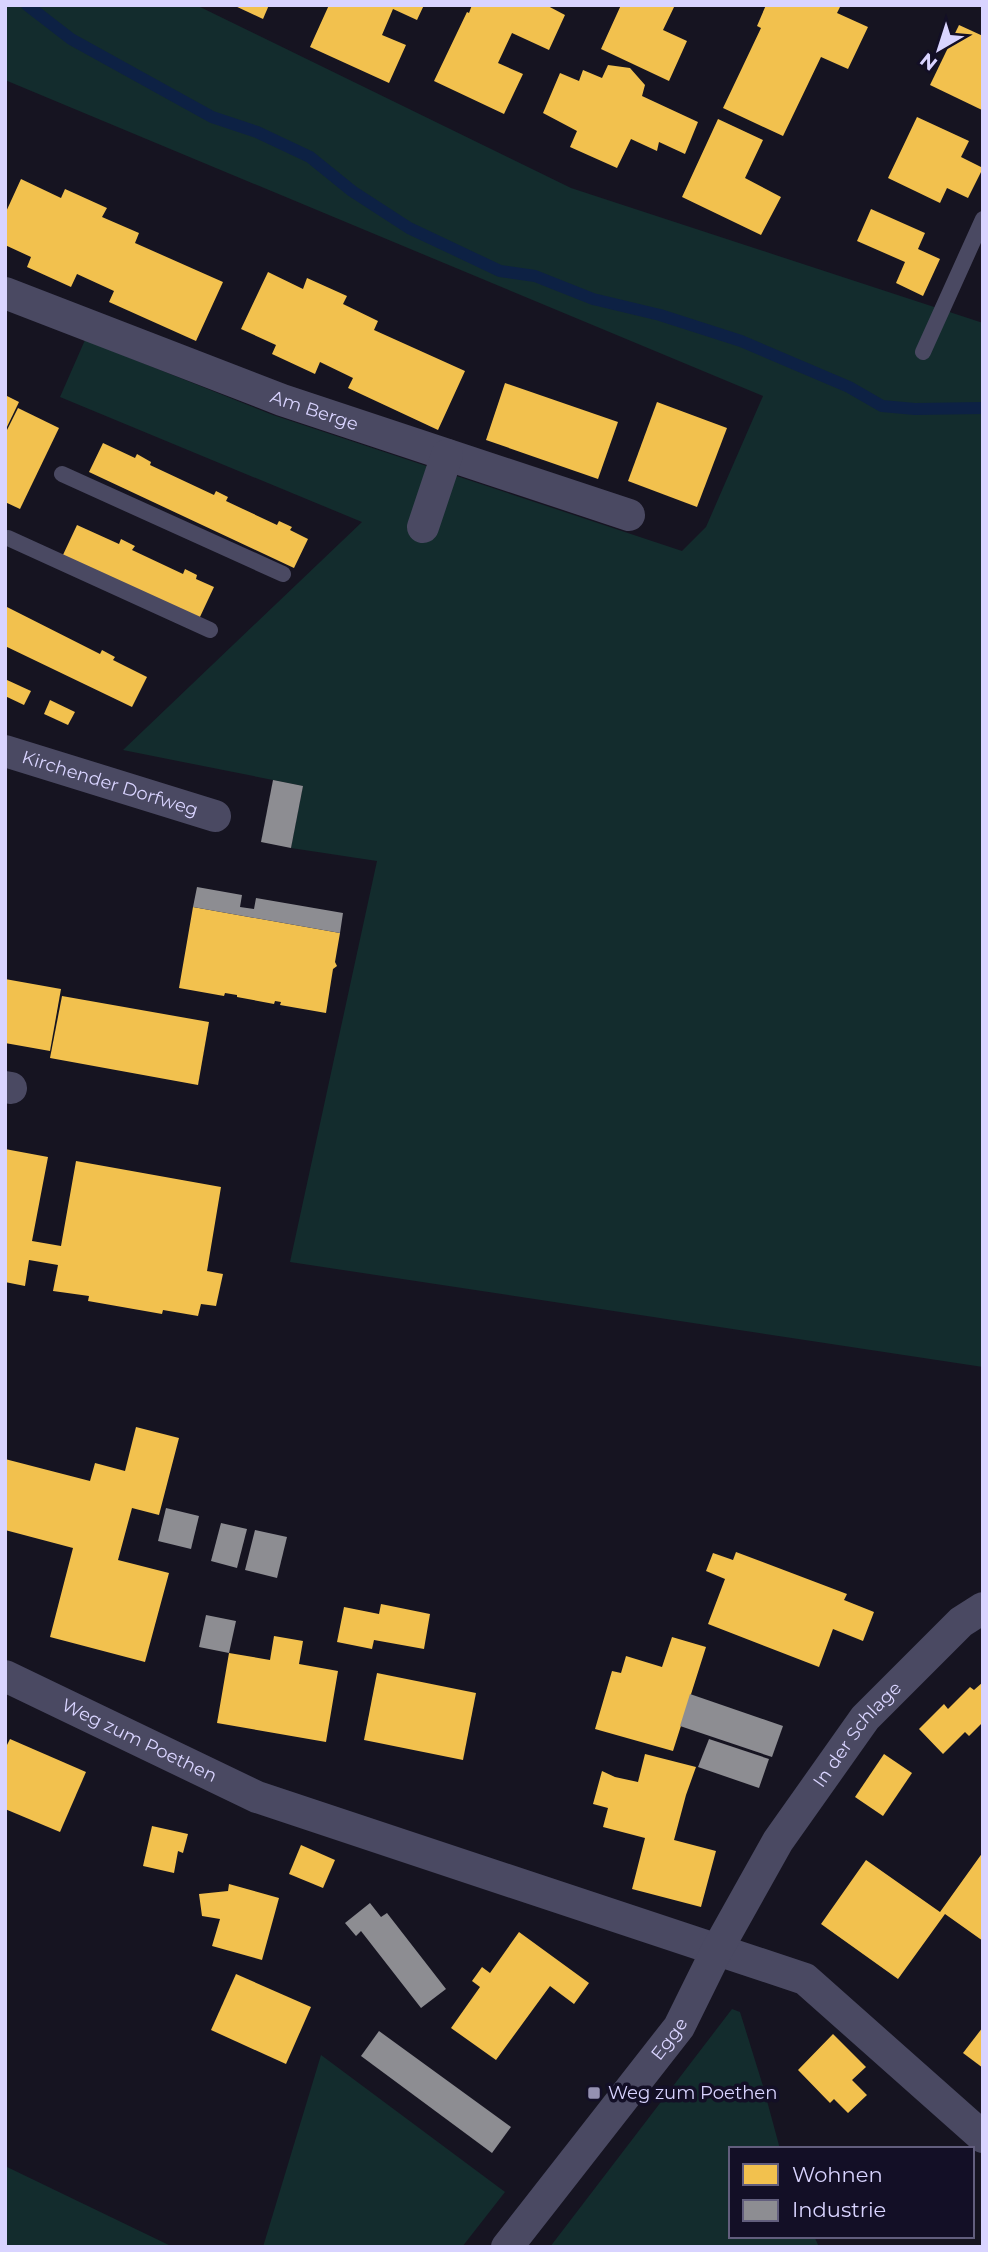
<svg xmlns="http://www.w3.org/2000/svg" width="988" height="2252" viewBox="0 0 988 2252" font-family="Montserrat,sans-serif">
  <rect width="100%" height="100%" fill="#161421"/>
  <g fill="#132c2d">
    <polygon points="5,5 196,5 571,188 983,323 983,1367 290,1262 377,861 291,848 303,786 123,750 362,522 60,397 85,340 273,415 682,551 706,527 763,396 5,80"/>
    <polygon points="732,2009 740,2012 763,2086 780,2149 731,2149 731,2236 814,2236 819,2247 550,2247"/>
    <polygon points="321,2055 505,2192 462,2247 263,2247"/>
    <polygon points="5,2166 173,2247 5,2247"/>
  </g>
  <g fill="#f2c14e">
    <polygon points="233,5 269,5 263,19"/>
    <polygon points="329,5 424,5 417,20 393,9 382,35 406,45 389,83 310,47"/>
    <polygon points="472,5 546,5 565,15 549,50 512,33 498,63 523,74 504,114 434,81 467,12 469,13"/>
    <polygon points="621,5 675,5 663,30 687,41 669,81 601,49"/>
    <polygon points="766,5 841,5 837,13 868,27 848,69 821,57 783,136 723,108 761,28 757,26"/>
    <polygon points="959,25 983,36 982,110 930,85"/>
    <polygon points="608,65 630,68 645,85 642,96 698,122 685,154 659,142 657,151 631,139 617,168 570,147 577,131 543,113 560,73 579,81 583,70 602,78"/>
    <polygon points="917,117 969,141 961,157 983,168 968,198 947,188 940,203 888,178"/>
    <polygon points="718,119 763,140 745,178 781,197 761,235 682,197"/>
    <polygon points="21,179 61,198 65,189 107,208 102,217 139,233 135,243 223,282 196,341 109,302 114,291 77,274 71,287 27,267 31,257 5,245 5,214"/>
    <polygon points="871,209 925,233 918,249 940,259 923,296 896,283 905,262 857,241"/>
    <polygon points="268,272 303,289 307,278 347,296 343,304 378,321 374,330 465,371 438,430 348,388 353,378 320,362 315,374 272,354 276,345 241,329"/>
    <polygon points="505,383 618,422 598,479 486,440"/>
    <polygon points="5,395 19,402 5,431"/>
    <polygon points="657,402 727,428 697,507 628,481"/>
    <polygon points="18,408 59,428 20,509 5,502 5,434"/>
    <polygon points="103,443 135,458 137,454 151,462 150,465 214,495 216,491 228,497 226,501 277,525 279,521 292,527 290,530 308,539 294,568 89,472"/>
    <polygon points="77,525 119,544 121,539 135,546 132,550 183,574 185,569 197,575 196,579 214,587 199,619 62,557"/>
    <polygon points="5,606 100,654 102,650 115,657 113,660 147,677 132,707 5,646"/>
    <polygon points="7,680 31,691 24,705 5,696"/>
    <polygon points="50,700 75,712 68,725 44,714"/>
    <polygon points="193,907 340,933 335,962 337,966 333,969 326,1013 280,1005 281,1002 275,1001 274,1004 237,997 237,995 225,993 224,996 179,988"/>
    <polygon points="5,979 61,989 50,1051 5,1043"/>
    <polygon points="62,996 209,1022 198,1085 50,1058"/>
    <polygon points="5,1149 48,1157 32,1241 61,1246 76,1161 221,1187 207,1271 223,1274 216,1306 201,1304 198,1316 163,1310 162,1314 88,1301 89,1296 53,1291 58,1265 29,1260 25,1286 5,1282"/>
    <polygon points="136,1427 179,1438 159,1515 132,1508 118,1560 169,1573 145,1662 50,1637 73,1548 5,1530 5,1459 90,1481 95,1463 125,1471"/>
    <polygon points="736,1552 847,1594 844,1600 874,1612 863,1641 833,1629 819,1667 708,1624 725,1579 706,1571 713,1553 733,1560"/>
    <polygon points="381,1604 430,1614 424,1649 374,1640 372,1649 337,1642 344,1607 379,1614"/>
    <polygon points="274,1636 303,1641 299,1664 338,1671 326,1742 217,1723 229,1653 270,1660"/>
    <polygon points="672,1637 706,1647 673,1751 595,1729 612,1671 621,1673 626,1656 662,1667"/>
    <polygon points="377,1673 476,1693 463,1760 364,1740"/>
    <polygon points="983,1682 983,1722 969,1736 965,1732 943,1754 919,1729 944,1704 948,1709 970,1687 974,1690"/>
    <polygon points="10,1739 86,1772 60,1832 5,1809 5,1749"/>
    <polygon points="645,1754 696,1767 686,1795 674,1840 716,1851 701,1907 632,1889 645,1838 603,1827 608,1808 593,1804 602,1771 615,1777 638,1782"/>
    <polygon points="884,1754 912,1773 883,1816 855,1797"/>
    <polygon points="152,1826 188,1834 183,1853 178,1851 174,1873 143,1866"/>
    <polygon points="301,1845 335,1860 323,1888 289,1874"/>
    <polygon points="983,1852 983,1941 945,1914 898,1979 821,1924 866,1860 940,1912"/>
    <polygon points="229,1884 279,1898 262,1960 212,1946 220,1919 202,1916 199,1894 228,1891"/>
    <polygon points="519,1932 589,1983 574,2004 550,1986 496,2060 451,2028 480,1987 472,1981 482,1967 490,1973"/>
    <polygon points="236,1974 311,2007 286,2064 211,2030"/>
    <polygon points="983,2027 983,2068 963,2053"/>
    <polygon points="833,2034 866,2067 852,2080 867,2095 848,2113 834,2099 830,2103 798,2070"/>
  </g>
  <g fill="#8d8d92">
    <polygon points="273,780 303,786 291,848 261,842"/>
    <polygon points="197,887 242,895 240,907 254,909 256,898 343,913 340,933 193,907"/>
    <polygon points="166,1508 199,1516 191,1549 158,1541"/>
    <polygon points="221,1523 247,1529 237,1568 211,1561"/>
    <polygon points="255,1530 287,1537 277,1578 245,1570"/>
    <polygon points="206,1615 236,1621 229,1653 199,1647"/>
    <polygon points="690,1694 783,1726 772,1757 680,1726"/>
    <polygon points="709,1739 769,1759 759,1788 698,1767"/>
    <polygon points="370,1903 381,1917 387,1913 446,1989 421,2008 361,1931 356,1936 345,1923"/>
    <polygon points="379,2031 511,2127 492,2153 361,2056"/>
  </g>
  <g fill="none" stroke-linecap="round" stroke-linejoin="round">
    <polyline stroke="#0d2144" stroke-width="12" points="27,5 71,39 212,117 257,132 310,157 352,191 409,228 500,271 535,276 593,299 660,315 741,341 849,387 882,406 915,409 983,408"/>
    <g stroke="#4a4962" stroke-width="16">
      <polyline points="923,352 983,219"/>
      <polyline points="62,474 283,574"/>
      <polyline points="8,538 210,630"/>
    </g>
    <g stroke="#4a4962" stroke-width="32">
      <path id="s1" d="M5,293L282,400L629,515"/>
      <polyline points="423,527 447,455"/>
      <path id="s2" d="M5,751L215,816"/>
      <polyline points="5,1087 11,1088"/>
      <path id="s3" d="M5,1676L257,1797L805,1979L983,2137"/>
      <path id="s4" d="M507,2247L679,2027L717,1950L778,1841L865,1718L961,1622L983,1608"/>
    </g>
  </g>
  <rect fill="#9591b1" stroke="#130f26" stroke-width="2.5" x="587" y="2086" width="14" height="14" rx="3.5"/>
  <g text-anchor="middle" stroke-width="7" stroke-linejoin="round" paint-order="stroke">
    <g font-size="18" fill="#d9d4ff" stroke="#130f26">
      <text dy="6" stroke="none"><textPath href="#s1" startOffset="331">Am Berge</textPath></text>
      <text dy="6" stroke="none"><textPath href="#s2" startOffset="110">Kirchender Dorfweg</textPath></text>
      <text dy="6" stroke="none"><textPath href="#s4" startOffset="623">In der Schlage</textPath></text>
      <text dy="6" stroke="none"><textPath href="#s3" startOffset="149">Weg zum Poethen</textPath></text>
      <text dy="6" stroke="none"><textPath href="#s4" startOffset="264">Egge</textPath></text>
    </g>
    <g font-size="18" fill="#d9d4ff" stroke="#130f26" text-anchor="start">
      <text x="608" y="2099">Weg zum Poethen</text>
    </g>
  </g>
  <rect width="988" height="2252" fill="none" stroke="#d9d4ff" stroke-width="14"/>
  <rect x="729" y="2147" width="245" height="91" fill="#130f26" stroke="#625e7d" stroke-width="2"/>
  <rect x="743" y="2164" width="35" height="21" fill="#f2c14e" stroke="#625e7d" stroke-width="2"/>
  <text x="792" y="2182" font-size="21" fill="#d9d4ff">Wohnen</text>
  <rect x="743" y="2200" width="35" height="21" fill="#8d8d92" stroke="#625e7d" stroke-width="2"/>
  <text x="792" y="2217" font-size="21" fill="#d9d4ff">Industrie</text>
  <g transform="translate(939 49) rotate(219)" stroke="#130f26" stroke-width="5" paint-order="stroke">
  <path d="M0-5L12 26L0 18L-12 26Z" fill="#d9d4ff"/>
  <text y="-10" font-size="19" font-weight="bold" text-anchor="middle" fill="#d9d4ff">N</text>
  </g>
</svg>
